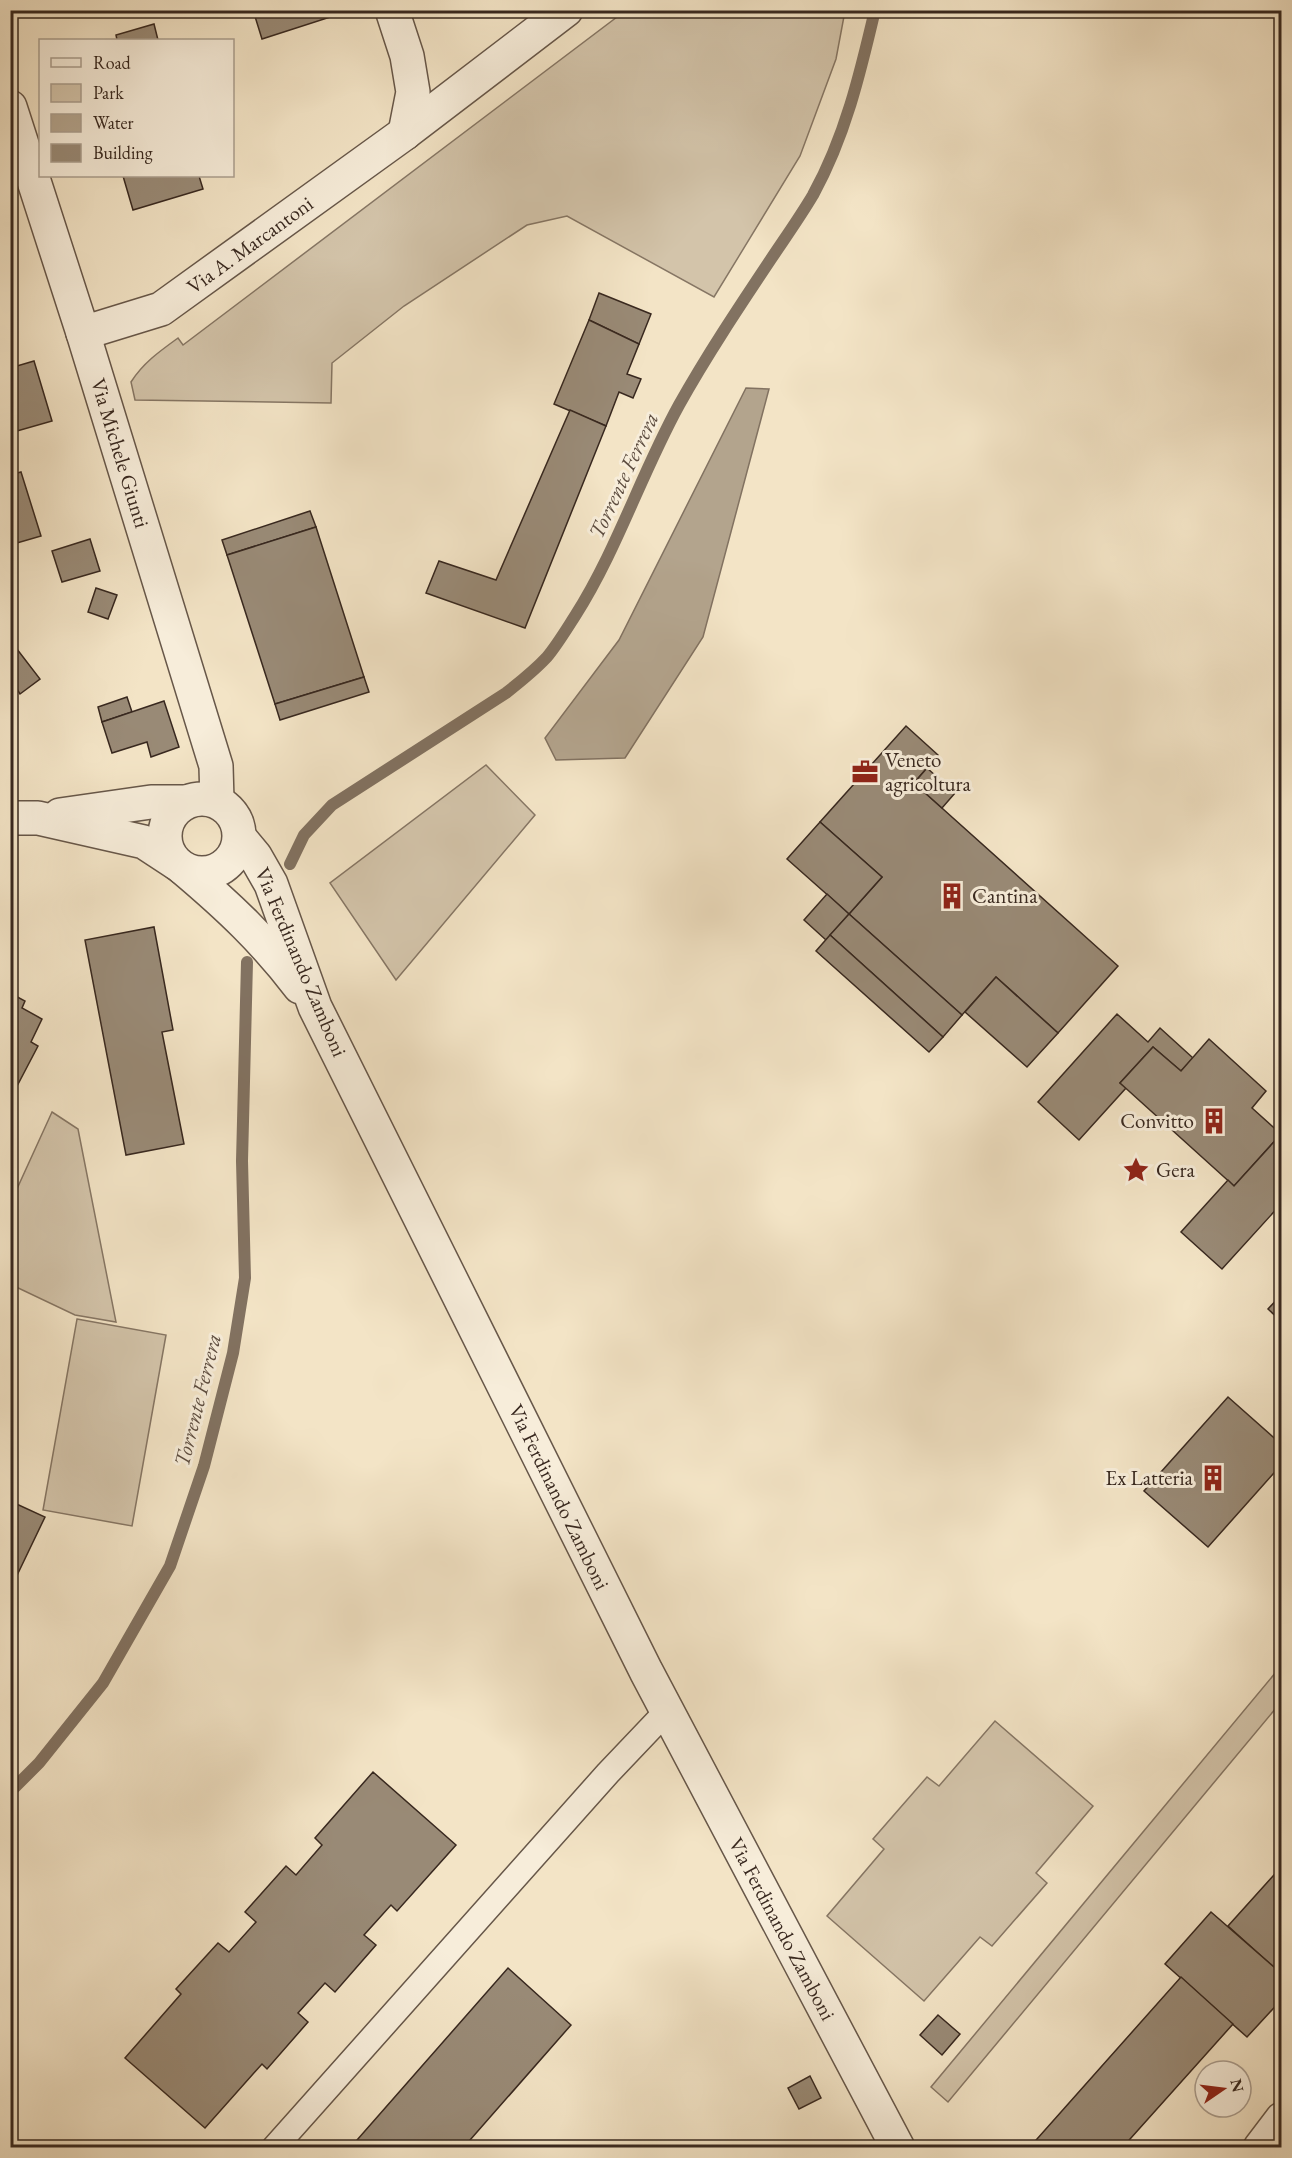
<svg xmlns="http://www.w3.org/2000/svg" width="1292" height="2158" viewBox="0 0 1292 2158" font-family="'EB Garamond',serif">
  <rect width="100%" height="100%" fill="#f3e4c6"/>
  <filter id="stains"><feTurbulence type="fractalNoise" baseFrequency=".00333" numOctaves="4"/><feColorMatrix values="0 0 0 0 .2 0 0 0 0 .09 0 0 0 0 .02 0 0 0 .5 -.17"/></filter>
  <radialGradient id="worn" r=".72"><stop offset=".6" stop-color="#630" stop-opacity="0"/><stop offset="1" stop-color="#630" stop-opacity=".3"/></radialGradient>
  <g fill="#d3c4aa" stroke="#867664" stroke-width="1.5">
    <path d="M625,11H845L836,59L800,156L714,297L567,216L527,225L404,306L332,363L331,403L135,400L131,382C143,363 160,351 178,338L183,345Z"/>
    <polygon points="486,765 535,815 396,980 330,883"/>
    <polygon points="52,1112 78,1129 116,1322 75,1315 12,1285 11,1287 11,1202"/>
    <polygon points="77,1319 166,1335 132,1526 43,1510"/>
    <polygon points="1281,1666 1281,1702 948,2102 931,2087"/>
    <polygon points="995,1721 1093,1806 1036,1873 1047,1883 992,1946 980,1937 924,2001 827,1916 884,1849 873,1839 927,1777 939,1786"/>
  </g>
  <polygon fill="#b3a48d" stroke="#827261" stroke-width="1.5" points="746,388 769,389 703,637 625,758 556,760 545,738 619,640"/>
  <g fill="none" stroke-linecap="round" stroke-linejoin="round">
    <g stroke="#827261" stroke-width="12">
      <path d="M290,864L304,835L332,805L506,693C520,682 534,671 547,657C557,645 566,630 575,616C617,550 641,474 679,405C707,355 739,307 771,259C785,238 800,217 813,195C845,137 860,74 875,10"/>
      <polyline points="10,1792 39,1763 103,1683 170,1566 204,1466 233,1353 245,1278 242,1161 247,962"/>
    </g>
  </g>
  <g fill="#998a76" stroke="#38281f" stroke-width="1.5">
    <polygon points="253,10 349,10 349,11 262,39"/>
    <polygon points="154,24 158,40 117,40 116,35"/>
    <polygon points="123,176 199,176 203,189 133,210"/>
    <polygon points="599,293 651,314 639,344 589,320"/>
    <polygon points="589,320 639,344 627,374 641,379 633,398 619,392 606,426 554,404"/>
    <polygon points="34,361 52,421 10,433 10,368"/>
    <polygon points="570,410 606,426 525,628 426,593 439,561 496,580"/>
    <polygon points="21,472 41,536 10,545 10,475"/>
    <polygon points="310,511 316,527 227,555 222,540"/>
    <polygon points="316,527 364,677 275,704 227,555"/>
    <polygon points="90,539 100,571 62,582 52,551"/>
    <polygon points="96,588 117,595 108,619 88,612"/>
    <polygon points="10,640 40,679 20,694 17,689 10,694"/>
    <polygon points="364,677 369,692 280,720 275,704"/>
    <polygon points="127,697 132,712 102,722 98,707"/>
    <polygon points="164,701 179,747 151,757 147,742 112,753 102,722"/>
    <polygon points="906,726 938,755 914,783 1118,966 1058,1033 996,977 962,1015 849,914 882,877 820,822"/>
    <polygon points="927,768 955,793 942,808 914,783"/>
    <polygon points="820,822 882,877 849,914 787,859"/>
    <polygon points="827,894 849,914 826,940 804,920"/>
    <polygon points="849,914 962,1015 943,1037 830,935"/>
    <polygon points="154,927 173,1030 162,1032 184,1144 126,1155 85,940"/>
    <polygon points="830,935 943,1037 929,1052 816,951"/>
    <polygon points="996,977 1058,1033 1027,1067 965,1012"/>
    <polygon points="10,993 25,1001 22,1008 42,1019 31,1042 38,1046 16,1088 10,1085"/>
    <polygon points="1117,1014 1148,1042 1160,1028 1193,1058 1181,1071 1153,1047 1120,1083 1126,1088 1079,1140 1038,1102"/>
    <polygon points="1209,1039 1266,1091 1252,1108 1281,1134 1234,1186 1120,1083 1153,1047 1181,1071"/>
    <polygon points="1282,1133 1282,1203 1222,1269 1181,1232 1228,1180 1234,1186"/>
    <polygon points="1282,1294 1282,1322 1268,1309"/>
    <polygon points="1228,1397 1282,1445 1282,1464 1208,1547 1144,1491"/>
    <polygon points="10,1501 45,1517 10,1590"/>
    <polygon points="373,1772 456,1845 397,1911 391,1905 364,1935 376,1945 335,1992 325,1983 298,2013 308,2022 267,2069 262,2064 205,2128 125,2058 181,1994 176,1989 218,1943 229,1952 256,1922 245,1912 286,1866 296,1875 322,1845 315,1838"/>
    <polygon points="1282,1866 1282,1970 1279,1972 1228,1926"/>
    <polygon points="1211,1912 1282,1974 1282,1999 1247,2037 1165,1964"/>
    <polygon points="508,1968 571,2025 463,2148 350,2148"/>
    <polygon points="1181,1977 1233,2024 1122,2148 1029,2148"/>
    <polygon points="938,2015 960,2034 942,2055 920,2035"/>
    <polygon points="810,2076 821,2098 799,2109 788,2088"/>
  </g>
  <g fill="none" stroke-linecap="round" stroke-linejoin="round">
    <g stroke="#675749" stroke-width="27">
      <polyline id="service" points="274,2148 608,1773 666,1712"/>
    </g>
    <g stroke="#675749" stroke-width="36">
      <g id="minor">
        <polyline points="392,10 407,56 413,92 405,133"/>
        <polyline points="83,333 161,309 405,133 566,10"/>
        <polyline points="1260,2148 1282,2119"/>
      </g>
    </g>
    <g stroke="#675749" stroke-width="36">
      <g id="tertiary">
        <polyline points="10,107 83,333 216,766 217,801"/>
        <circle cx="202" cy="836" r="37"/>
        <polyline points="60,815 151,802 186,802"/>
        <polyline points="10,818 38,818 144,842 176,863"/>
        <polyline points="240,838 255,856 271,884 315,1007 646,1671 898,2148"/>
        <path d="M184,869C229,907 264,940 300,987"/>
      </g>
    </g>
    <use href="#service" stroke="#f7edda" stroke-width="24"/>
    <use href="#minor" stroke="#f7edda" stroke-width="33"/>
    <use href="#tertiary" stroke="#f7edda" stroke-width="33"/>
  </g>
  <defs>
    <g id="office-bare" transform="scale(2.07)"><path d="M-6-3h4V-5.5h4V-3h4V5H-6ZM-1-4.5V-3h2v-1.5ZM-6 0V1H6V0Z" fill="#8f2418" stroke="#f7edda" stroke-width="2.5" paint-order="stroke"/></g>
    <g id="building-bare" transform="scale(2.07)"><path d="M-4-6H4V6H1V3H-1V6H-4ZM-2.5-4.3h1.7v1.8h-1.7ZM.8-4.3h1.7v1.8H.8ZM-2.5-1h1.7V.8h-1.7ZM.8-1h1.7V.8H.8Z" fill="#8f2418" stroke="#f7edda" stroke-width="2.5" paint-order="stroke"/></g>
    <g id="sight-bare" transform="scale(2.07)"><path d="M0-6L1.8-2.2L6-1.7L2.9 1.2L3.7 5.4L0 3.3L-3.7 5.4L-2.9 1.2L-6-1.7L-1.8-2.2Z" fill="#8f2418" stroke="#f7edda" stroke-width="2.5" paint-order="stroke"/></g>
  </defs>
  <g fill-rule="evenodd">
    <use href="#office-bare" x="865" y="772"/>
    <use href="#building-bare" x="952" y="896"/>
    <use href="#building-bare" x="1214" y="1121"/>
    <use href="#sight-bare" x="1136" y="1170"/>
    <use href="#building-bare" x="1213" y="1478"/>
  </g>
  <g text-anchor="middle" stroke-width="6" stroke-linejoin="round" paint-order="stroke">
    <g font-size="21" fill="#38281f" stroke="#f7edda">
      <text transform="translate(250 245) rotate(-36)" y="7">Via A. Marcantoni</text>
      <text transform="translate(120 453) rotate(73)" y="7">Via Michele Giunti</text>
      <text transform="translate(301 962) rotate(67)" y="7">Via Ferdinando Zamboni</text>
      <text transform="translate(559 1497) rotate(64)" y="7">Via Ferdinando Zamboni</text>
      <text transform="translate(782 1929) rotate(62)" y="7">Via Ferdinando Zamboni</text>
    </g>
    <g font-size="21" fill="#38281f" stroke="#f7edda" text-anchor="start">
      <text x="885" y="767">Veneto<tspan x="885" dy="24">agricoltura</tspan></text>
      <text x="972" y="903">Cantina</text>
      <text x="1194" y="1128" text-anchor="end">Convitto</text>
      <text x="1156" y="1177">Gera</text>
      <text x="1193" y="1485" text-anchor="end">Ex Latteria</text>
    </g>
    <g font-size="22" font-style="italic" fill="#5d4d40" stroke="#f7edda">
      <text transform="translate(623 475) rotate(-65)" y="8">Torrente Ferrera</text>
      <text transform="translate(197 1400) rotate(-76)" y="8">Torrente Ferrera</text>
    </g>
  </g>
  <rect width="1292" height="2158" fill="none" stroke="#f3e4c6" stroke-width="36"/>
  <rect x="12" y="12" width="1268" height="2134" fill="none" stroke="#38281f" stroke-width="3"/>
  <rect x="18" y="18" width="1256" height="2122" fill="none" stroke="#38281f" stroke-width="1.5"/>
  <rect x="39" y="39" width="195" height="138" fill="#f7edda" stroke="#ab9e8f" stroke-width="1.5"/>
  <rect x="51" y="58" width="30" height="9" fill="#f7edda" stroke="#ab9e8f" stroke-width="1.5"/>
  <text x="93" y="69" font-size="18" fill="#38281f">Road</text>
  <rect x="51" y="84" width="30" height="18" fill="#d3c4aa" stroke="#ab9e8f" stroke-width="1.5"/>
  <text x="93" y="99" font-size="18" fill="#38281f">Park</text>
  <rect x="51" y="114" width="30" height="18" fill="#b3a48d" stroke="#ab9e8f" stroke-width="1.5"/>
  <text x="93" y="129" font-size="18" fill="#38281f">Water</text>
  <rect x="51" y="144" width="30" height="18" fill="#998a76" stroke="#ab9e8f" stroke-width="1.5"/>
  <text x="93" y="159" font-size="18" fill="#38281f">Building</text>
  <g transform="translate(1223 2089) rotate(76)"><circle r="28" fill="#f7edda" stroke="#ab9e8f" stroke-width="1.5"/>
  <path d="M0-4.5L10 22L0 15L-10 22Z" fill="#8f2418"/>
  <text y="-9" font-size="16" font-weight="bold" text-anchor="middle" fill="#38281f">N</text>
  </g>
  <rect width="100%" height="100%" filter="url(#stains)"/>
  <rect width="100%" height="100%" fill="url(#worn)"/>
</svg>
